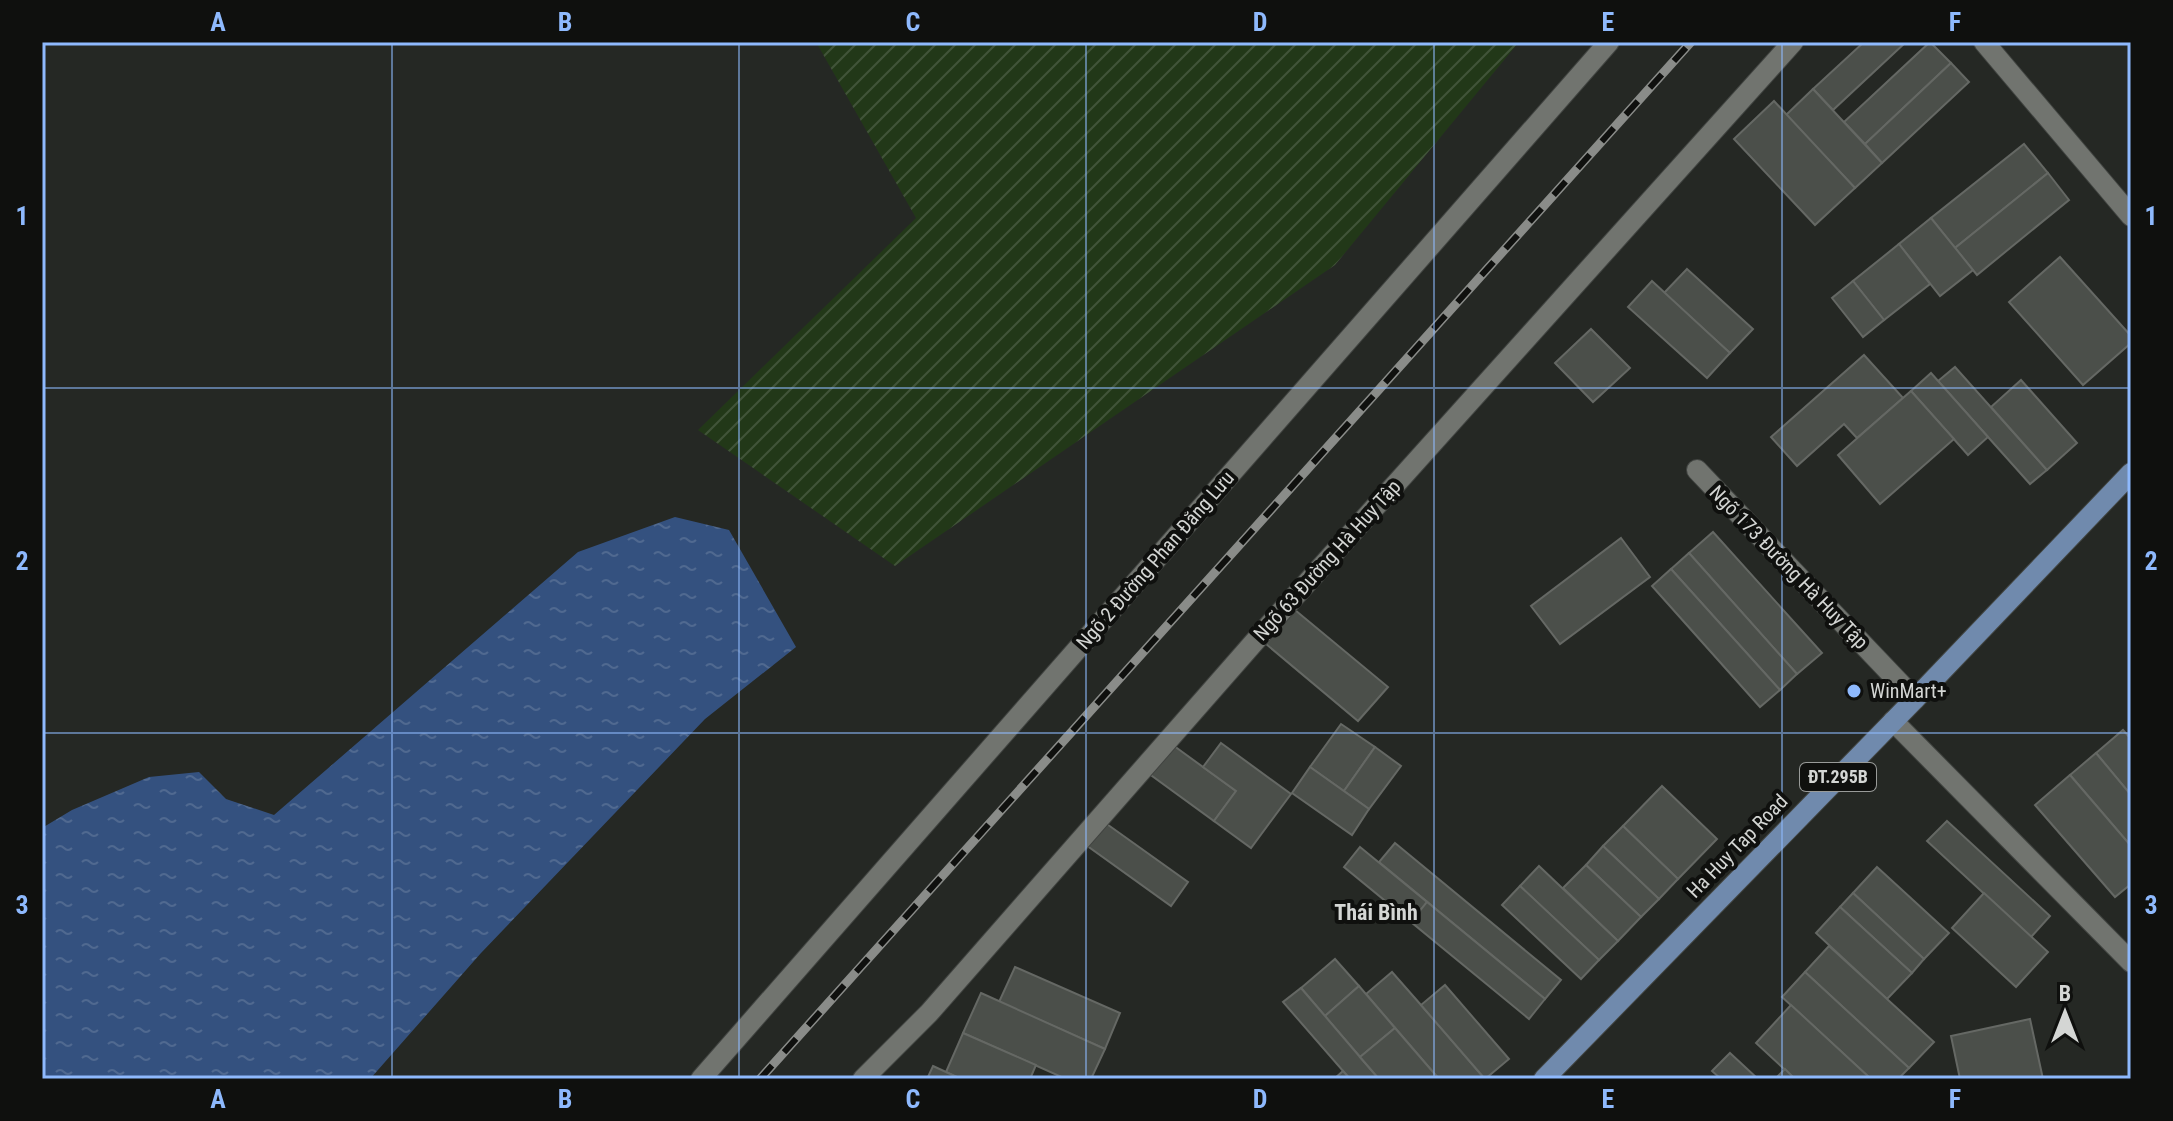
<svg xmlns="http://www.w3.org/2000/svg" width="2173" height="1121" viewBox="0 0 2173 1121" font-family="'Roboto Condensed',sans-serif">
  <defs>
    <pattern id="garden-furrows" width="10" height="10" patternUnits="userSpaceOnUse" patternTransform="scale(2)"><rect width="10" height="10" fill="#223818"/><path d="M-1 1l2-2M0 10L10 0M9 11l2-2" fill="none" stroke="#415439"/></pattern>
    <pattern id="water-ripples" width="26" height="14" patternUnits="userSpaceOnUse" patternTransform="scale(2)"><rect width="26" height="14" fill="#34517f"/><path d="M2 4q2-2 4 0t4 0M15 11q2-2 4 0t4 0" fill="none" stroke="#506990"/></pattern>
  </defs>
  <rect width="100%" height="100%" fill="#252824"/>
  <polygon fill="url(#garden-furrows)" points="816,42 1519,42 1335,265 895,566 698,430 916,218"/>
  <polygon fill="url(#water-ripples)" points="675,517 729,530 796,647 705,719 481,953 370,1079 42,1079 42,828 72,810 149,777 199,772 226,799 274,815 578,552"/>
  <g fill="#4b4f4a" stroke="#656864" stroke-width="2">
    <polygon points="1864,42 1906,42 1833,110 1813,89"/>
    <polygon points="1930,42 1951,63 1865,144 1844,122"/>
    <polygon points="1951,63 1969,82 1882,163 1865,144"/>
    <polygon points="1813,89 1882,163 1855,188 1786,115"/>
    <polygon points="1774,101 1855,188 1815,225 1734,139"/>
    <polygon points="2024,144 2048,173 1955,248 1931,218"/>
    <polygon points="2048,173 2069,200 1977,275 1955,248"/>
    <polygon points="1931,218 1973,270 1940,296 1899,244"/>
    <polygon points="1899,244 1930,284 1884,320 1853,281"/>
    <polygon points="2060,257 2131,336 2131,343 2083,385 2009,302"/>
    <polygon points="1687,269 1753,329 1730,353 1664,293"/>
    <polygon points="1652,281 1730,353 1707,378 1628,307"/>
    <polygon points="1853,281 1884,320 1863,337 1832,298"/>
    <polygon points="1591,329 1630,368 1593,402 1555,363"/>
    <polygon points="1864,355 1903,398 1857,438 1844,424 1797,466 1771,437"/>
    <polygon points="1955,367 2047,470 2030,484 1938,381"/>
    <polygon points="1931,373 1988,437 1968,455 1911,391"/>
    <polygon points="2021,380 2077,443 2047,470 1991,407"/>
    <polygon points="1911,391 1954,439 1880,504 1838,455"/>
    <polygon points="1713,532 1822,653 1797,674 1689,553"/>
    <polygon points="1621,538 1650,577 1560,644 1531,606"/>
    <polygon points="1689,553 1797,674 1780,690 1671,569"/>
    <polygon points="1671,569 1780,690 1760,707 1652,586"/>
    <polygon points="1295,610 1388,687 1358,721 1266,644"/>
    <polygon points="1341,724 1375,747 1344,791 1310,767"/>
    <polygon points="2123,730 2131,739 2131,795 2096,753"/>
    <polygon points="1170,743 1236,791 1214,821 1148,773"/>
    <polygon points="1221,743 1291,794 1251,848 1214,821 1236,791 1203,767"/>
    <polygon points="1375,747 1401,766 1369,809 1344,791"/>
    <polygon points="2096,753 2131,795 2131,846 2070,775"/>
    <polygon points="1310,767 1369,809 1352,835 1292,793"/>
    <polygon points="2070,775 2131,846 2131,884 2115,897 2035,805"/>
    <polygon points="1662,786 1717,839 1678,879 1623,826"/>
    <polygon points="1947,821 2050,916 2031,937 1927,841"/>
    <polygon points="1104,822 1188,882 1171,906 1086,845"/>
    <polygon points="1623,826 1678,879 1659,899 1603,846"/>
    <polygon points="1395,843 1561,980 1545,999 1379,862"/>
    <polygon points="1603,846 1659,899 1641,917 1586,865"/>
    <polygon points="1360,847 1427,902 1411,922 1344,867"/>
    <polygon points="1586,865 1641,917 1618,941 1563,888"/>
    <polygon points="1539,866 1618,941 1599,960 1520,886"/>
    <polygon points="1877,867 1949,933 1924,959 1853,893"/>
    <polygon points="1520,886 1599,960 1581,979 1502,905"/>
    <polygon points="1853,893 1924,959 1912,973 1840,907"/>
    <polygon points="1984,893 2048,952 2016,987 1952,928"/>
    <polygon points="1427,902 1545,999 1529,1019 1411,922"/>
    <polygon points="1840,907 1912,973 1887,999 1816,933"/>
    <polygon points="1829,946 1934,1042 1909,1068 1805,972"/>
    <polygon points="1335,959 1359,986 1325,1016 1301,988"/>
    <polygon points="1015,967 1120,1013 1105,1049 999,1002"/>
    <polygon points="1392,972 1421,1005 1485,1079 1439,1079 1366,994"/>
    <polygon points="1805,972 1909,1068 1898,1079 1871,1079 1782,997"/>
    <polygon points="1445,985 1509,1059 1485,1079 1421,1005"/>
    <polygon points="1359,986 1395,1028 1360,1057 1325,1016"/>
    <polygon points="1301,988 1360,1057 1379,1079 1350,1079 1283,1002"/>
    <polygon points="981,993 1105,1049 1091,1079 1066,1079 963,1033"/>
    <polygon points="1791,1005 1871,1079 1795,1079 1756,1043"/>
    <polygon points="2030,1019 2043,1079 1960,1079 1951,1036"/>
    <polygon points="1395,1028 1439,1079 1379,1079 1360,1057"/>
    <polygon points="963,1033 1036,1065 1030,1079 961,1079 946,1072"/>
    <polygon points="1730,1053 1758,1079 1721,1079 1712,1071"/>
    <polygon points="933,1066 946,1072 961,1079 927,1079"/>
    <polygon points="1785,1069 1795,1079 1775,1079"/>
    <polygon points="1343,1071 1350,1079 1334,1079"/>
  </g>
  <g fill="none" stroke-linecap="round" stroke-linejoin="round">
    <g stroke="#414441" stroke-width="22">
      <polyline id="lane" points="1893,721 2131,962"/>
    </g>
    <g stroke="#414441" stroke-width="22">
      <g id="street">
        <polyline points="1984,42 2131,216"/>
        <polyline points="1697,470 1915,699"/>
        <polyline points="701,1079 1609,42"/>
        <polyline points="863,1079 929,1013 1270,624 1793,42"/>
      </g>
    </g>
    <g stroke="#414441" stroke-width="22">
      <polyline id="primary" points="1544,1079 1915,699 2131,473"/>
    </g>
    <use href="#lane" stroke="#71746f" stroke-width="20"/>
    <use href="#street" stroke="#71746f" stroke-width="20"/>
    <use href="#primary" stroke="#708aad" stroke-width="20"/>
    <g stroke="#8a8c89" stroke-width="9">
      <polyline id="rail" points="760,1079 1691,42"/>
    </g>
    <use href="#rail" stroke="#0f100e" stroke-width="6" stroke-dasharray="18" stroke-linecap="butt"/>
  </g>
  <path fill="none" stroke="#8eb9fd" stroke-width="2" stroke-opacity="0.55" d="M392,42V1079M739,42V1079M1086,42V1079M1434,42V1079M1782,42V1079M42,388H2131M42,733H2131"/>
  <circle fill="#8eb9fd" stroke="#0f100e" stroke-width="3" cx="1854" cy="691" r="8"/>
  <g text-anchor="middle" stroke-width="8" stroke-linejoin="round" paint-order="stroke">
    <rect fill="#0f100e" stroke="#999b99" stroke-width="2" x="1800" y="763" width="76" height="28" rx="6"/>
    <g font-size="18" font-weight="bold" fill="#d4d6d4">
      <text x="1838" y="783">ĐT.295B</text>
    </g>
    <g font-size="20" fill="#d4d6d4" stroke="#0f100e">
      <text transform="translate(1155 560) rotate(-49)" y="7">Ngõ 2 Đường Phan Đăng Lưu</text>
      <text transform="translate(1327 560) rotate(-48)" y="7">Ngõ 63 Đường Hà Huy Tập</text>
      <text transform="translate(1789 567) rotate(46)" y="7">Ngõ 173 Đường Hà Huy Tập</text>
      <text transform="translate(1737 846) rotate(-46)" y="7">Ha Huy Tap Road</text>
    </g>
    <g font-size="20" fill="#d4d6d4" stroke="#0f100e" text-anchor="start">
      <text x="1870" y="698">WinMart+</text>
    </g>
    <g font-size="22" font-weight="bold" fill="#d4d6d4" stroke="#0f100e">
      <text x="1376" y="920">Thái Bình</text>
    </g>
  </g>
  <rect width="2173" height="1121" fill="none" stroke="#0f100e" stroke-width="88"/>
  <g transform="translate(2065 1013)" stroke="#0f100e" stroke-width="6" paint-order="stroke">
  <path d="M0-6L14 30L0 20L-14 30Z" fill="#d4d6d4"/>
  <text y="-12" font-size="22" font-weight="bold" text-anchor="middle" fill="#d4d6d4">B</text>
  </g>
  <rect x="44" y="44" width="2085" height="1033" fill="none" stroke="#8eb9fd" stroke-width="3"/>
  <g font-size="26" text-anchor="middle" font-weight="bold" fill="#8eb9fd">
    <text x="218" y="31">A</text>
    <text x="565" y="31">B</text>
    <text x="913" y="31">C</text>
    <text x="1260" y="31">D</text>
    <text x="1608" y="31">E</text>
    <text x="1955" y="31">F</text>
    <text x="22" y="225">1</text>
    <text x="2151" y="225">1</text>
    <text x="22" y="570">2</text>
    <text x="2151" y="570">2</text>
    <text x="22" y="914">3</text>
    <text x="2151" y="914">3</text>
    <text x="218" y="1108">A</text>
    <text x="565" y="1108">B</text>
    <text x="913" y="1108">C</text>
    <text x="1260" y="1108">D</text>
    <text x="1608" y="1108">E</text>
    <text x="1955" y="1108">F</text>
  </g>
</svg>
